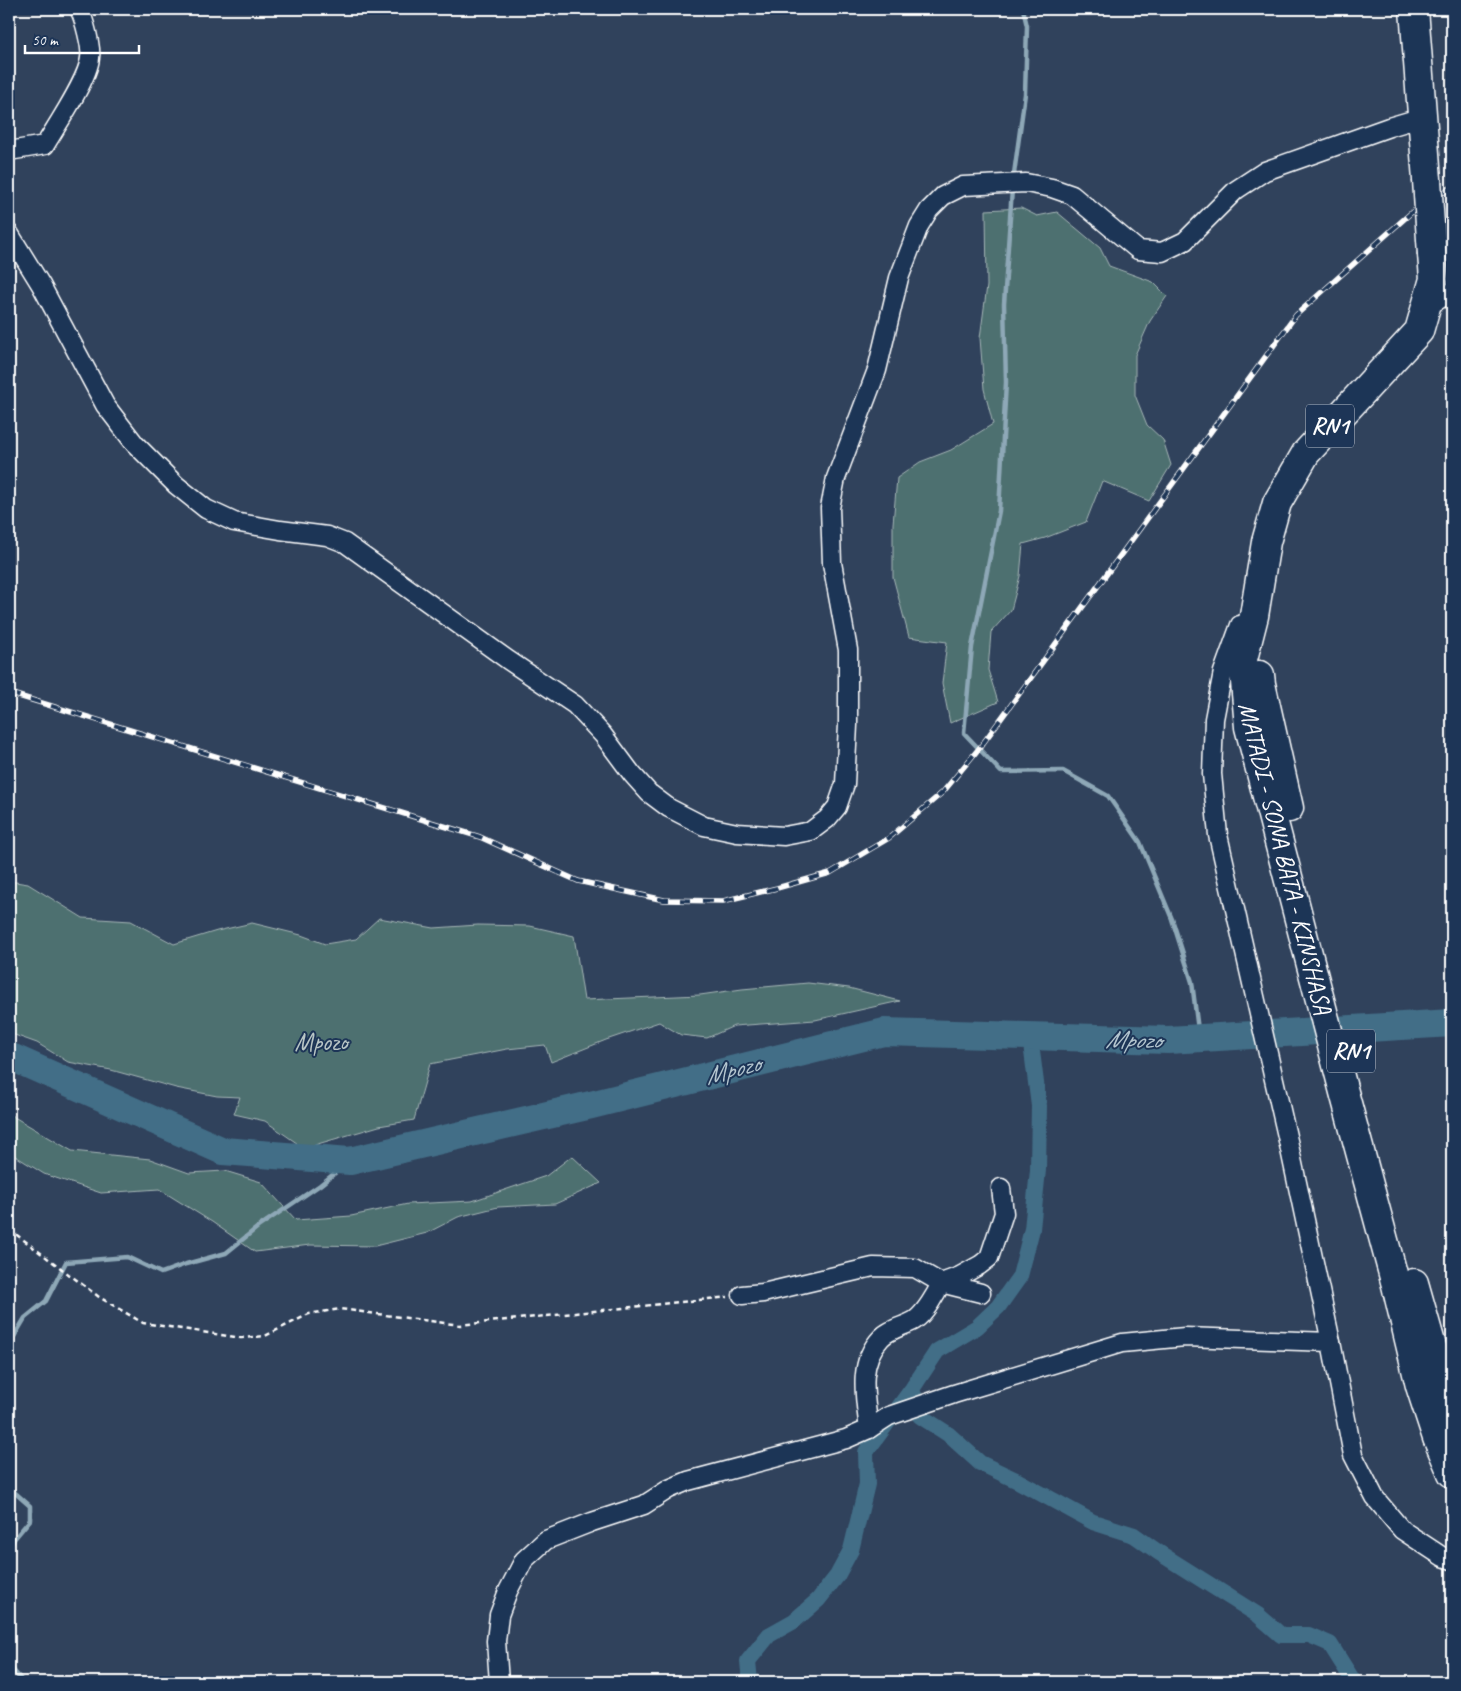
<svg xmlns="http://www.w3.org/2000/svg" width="1461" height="1691" viewBox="0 0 1461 1691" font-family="Caveat,sans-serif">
  <rect width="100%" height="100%" fill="#30425c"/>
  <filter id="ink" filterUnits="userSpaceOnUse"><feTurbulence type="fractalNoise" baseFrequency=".02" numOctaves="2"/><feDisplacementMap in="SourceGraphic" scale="10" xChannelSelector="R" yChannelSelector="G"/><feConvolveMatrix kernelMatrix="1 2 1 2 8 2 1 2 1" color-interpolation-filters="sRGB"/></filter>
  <g filter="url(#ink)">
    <g fill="#4e6f6f" stroke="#a6b7b7">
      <polygon points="1021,208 1037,216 1057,212 1100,248 1109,266 1153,282 1167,296 1150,321 1135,355 1135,395 1147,425 1163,440 1171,465 1149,501 1102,481 1086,522 1045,538 1023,544 1020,576 1011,610 991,632 988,670 998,702 950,723 942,683 947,642 909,637 893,577 893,524 897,478 920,462 951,450 993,424 984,389 980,338 987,286 986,210"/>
      <polygon points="9,881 28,884 83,918 131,921 174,944 217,931 252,923 301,935 325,944 356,939 379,918 434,928 478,925 530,926 574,936 584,1000 700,995 742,989 808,983 849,988 900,1001 815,1020 734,1026 707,1038 681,1035 659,1022 606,1040 551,1062 545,1045 507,1049 430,1064 414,1120 379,1126 304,1148 265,1121 234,1114 240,1097 217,1096 176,1088 111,1070 68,1062 37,1043 9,1033"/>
      <polygon points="9,1114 72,1151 150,1159 189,1173 225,1171 261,1182 296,1220 351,1216 408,1204 472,1201 546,1176 572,1156 601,1183 555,1204 498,1207 458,1217 427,1233 375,1246 310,1245 255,1252 212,1222 159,1189 101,1193 44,1174 9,1152"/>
    </g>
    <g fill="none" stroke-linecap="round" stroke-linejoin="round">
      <g stroke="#8ea8b7" stroke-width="4.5">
        <polyline points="1013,181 1025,94 1027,26 1023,9"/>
        <polyline points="1012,189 1004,304 1006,382 999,511 972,647 964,733 1001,772 1063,771 1108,796 1140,842 1172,919 1192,982 1199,1038"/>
        <polyline points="9,1345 25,1318 46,1301 66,1262 127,1257 161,1273 186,1264 226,1253 258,1227 320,1185 350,1161"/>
        <polyline points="9,1490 13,1491 30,1506 30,1520 14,1539 9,1552"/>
        <polyline points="9,1655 13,1670 23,1682"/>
      </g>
      <g stroke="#426e87" stroke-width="16">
        <polyline points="914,1395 920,1416 948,1434 980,1463 1018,1481 1093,1522 1134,1535 1158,1552 1258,1615 1281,1635 1309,1635 1330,1644 1354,1682"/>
        <polyline points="750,1682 748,1661 769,1635 794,1621 818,1600 837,1576 851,1550 867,1484 866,1452 912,1389 937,1351 977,1327 998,1307 1020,1276 1032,1229 1038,1170 1039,1106 1030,1036"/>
      </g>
      <polyline stroke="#426e87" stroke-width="28" points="9,1056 223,1151 350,1161 591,1105 884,1032 1168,1040 1452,1023"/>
      <g stroke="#fff" stroke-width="21">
        <g id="minor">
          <path d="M9,151L45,145C57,125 88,79 90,58C92,48 84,18 79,9"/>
          <polyline points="9,233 41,285 105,405 135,444 176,485 206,509 234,522 280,530 327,536 345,543 508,660 575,705 603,735 632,774 649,793 669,808 704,826 737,833 784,836 811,831 827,819 837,807 845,784 848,725 848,650 832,563 830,508 836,478 877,370 899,278 919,226 929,210 943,196 963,186 1026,183 1052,188 1072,195 1138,250 1162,252 1185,241 1236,190 1265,171 1389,127 1423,117"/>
          <polyline points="1428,306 1452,292"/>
          <polyline points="1240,625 1223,672 1214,719 1212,774 1218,835 1289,1145 1331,1342 1353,1455 1375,1498 1402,1530 1443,1557 1452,1560"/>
          <polyline points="742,1295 763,1293 873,1267 915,1268 941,1283 981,1293"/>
          <path d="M869,1429C865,1398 857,1363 881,1338C889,1329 905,1326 915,1320C925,1313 936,1294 941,1283L960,1276L980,1265L989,1258L1004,1213L1001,1188"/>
          <polyline points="499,1682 496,1641 499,1615 508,1591 524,1560 546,1540 592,1522 644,1505 669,1489 688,1481 846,1439 869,1429 889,1416 954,1394 1122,1343 1185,1337 1331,1342"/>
        </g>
      </g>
      <g stroke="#fff" stroke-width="31">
        <g id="trunk">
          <polyline points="1414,9 1427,180"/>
          <polyline points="1432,254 1434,279 1419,331 1306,453 1277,503 1266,542 1254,616 1243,659 1249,727 1345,1096 1396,1285 1420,1386 1437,1438 1452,1473"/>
          <polyline points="1260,675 1261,684 1289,808"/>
          <polyline points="1414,1283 1452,1417"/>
        </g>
      </g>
      <polyline stroke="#fff" stroke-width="2.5" stroke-dasharray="5 4" stroke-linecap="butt" points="9,1229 99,1297 143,1323 241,1338 265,1336 309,1314 340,1309 460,1325 728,1297"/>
      <use href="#minor" stroke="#1d3557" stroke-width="18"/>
      <use href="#trunk" stroke="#1d3557" stroke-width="28"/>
      <g stroke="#fff" stroke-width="5.5">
        <polyline id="rail" points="9,693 480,837 578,881 664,900 723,901 777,888 830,873 889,838 943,792 981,746 1296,315 1412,212 1452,187"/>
      </g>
      <use href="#rail" stroke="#1d3557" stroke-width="4" stroke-dasharray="11" stroke-linecap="butt"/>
      <g stroke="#fff" stroke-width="31" stroke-linecap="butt">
        <polyline id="trunk-bridge" points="1427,180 1432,254"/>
      </g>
      <use href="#trunk-bridge" stroke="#1d3557" stroke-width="28"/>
    </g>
  </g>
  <g text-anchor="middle" stroke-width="4" stroke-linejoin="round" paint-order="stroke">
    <g fill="#1d3557" stroke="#bbc2cd" stroke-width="1">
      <rect x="1306" y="404.5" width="48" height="43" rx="4"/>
      <rect x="1327" y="1029.5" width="48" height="43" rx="4"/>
    </g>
    <g font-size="24" font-weight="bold" fill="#fff">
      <text x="1330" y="434">RN1</text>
      <text x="1351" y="1059">RN1</text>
    </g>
    <g font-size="25" fill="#fff" stroke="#1d3557">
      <text transform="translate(1286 858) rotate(76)" y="9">MATADI - SONA BATA - KINSHASA</text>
    </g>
    <g font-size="25" fill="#b8c5c5" stroke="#1d3557">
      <text x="321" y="1050">Mpozo</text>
    </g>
    <g font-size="26" font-style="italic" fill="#b3c5cf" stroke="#1d3557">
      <text transform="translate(1133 1039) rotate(1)" y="9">Mpozo</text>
      <text transform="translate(732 1069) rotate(-14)" y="9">Mpozo</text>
    </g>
  </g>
  <rect width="1461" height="1691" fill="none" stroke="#1d3557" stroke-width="30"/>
  <rect x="15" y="15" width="1431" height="1661" fill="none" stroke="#fff" stroke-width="2" filter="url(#ink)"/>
  <path d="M25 45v8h114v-8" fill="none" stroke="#ffffff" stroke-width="2.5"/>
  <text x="32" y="45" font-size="15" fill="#ffffff" stroke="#1d3557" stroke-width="4" paint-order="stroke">50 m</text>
</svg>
